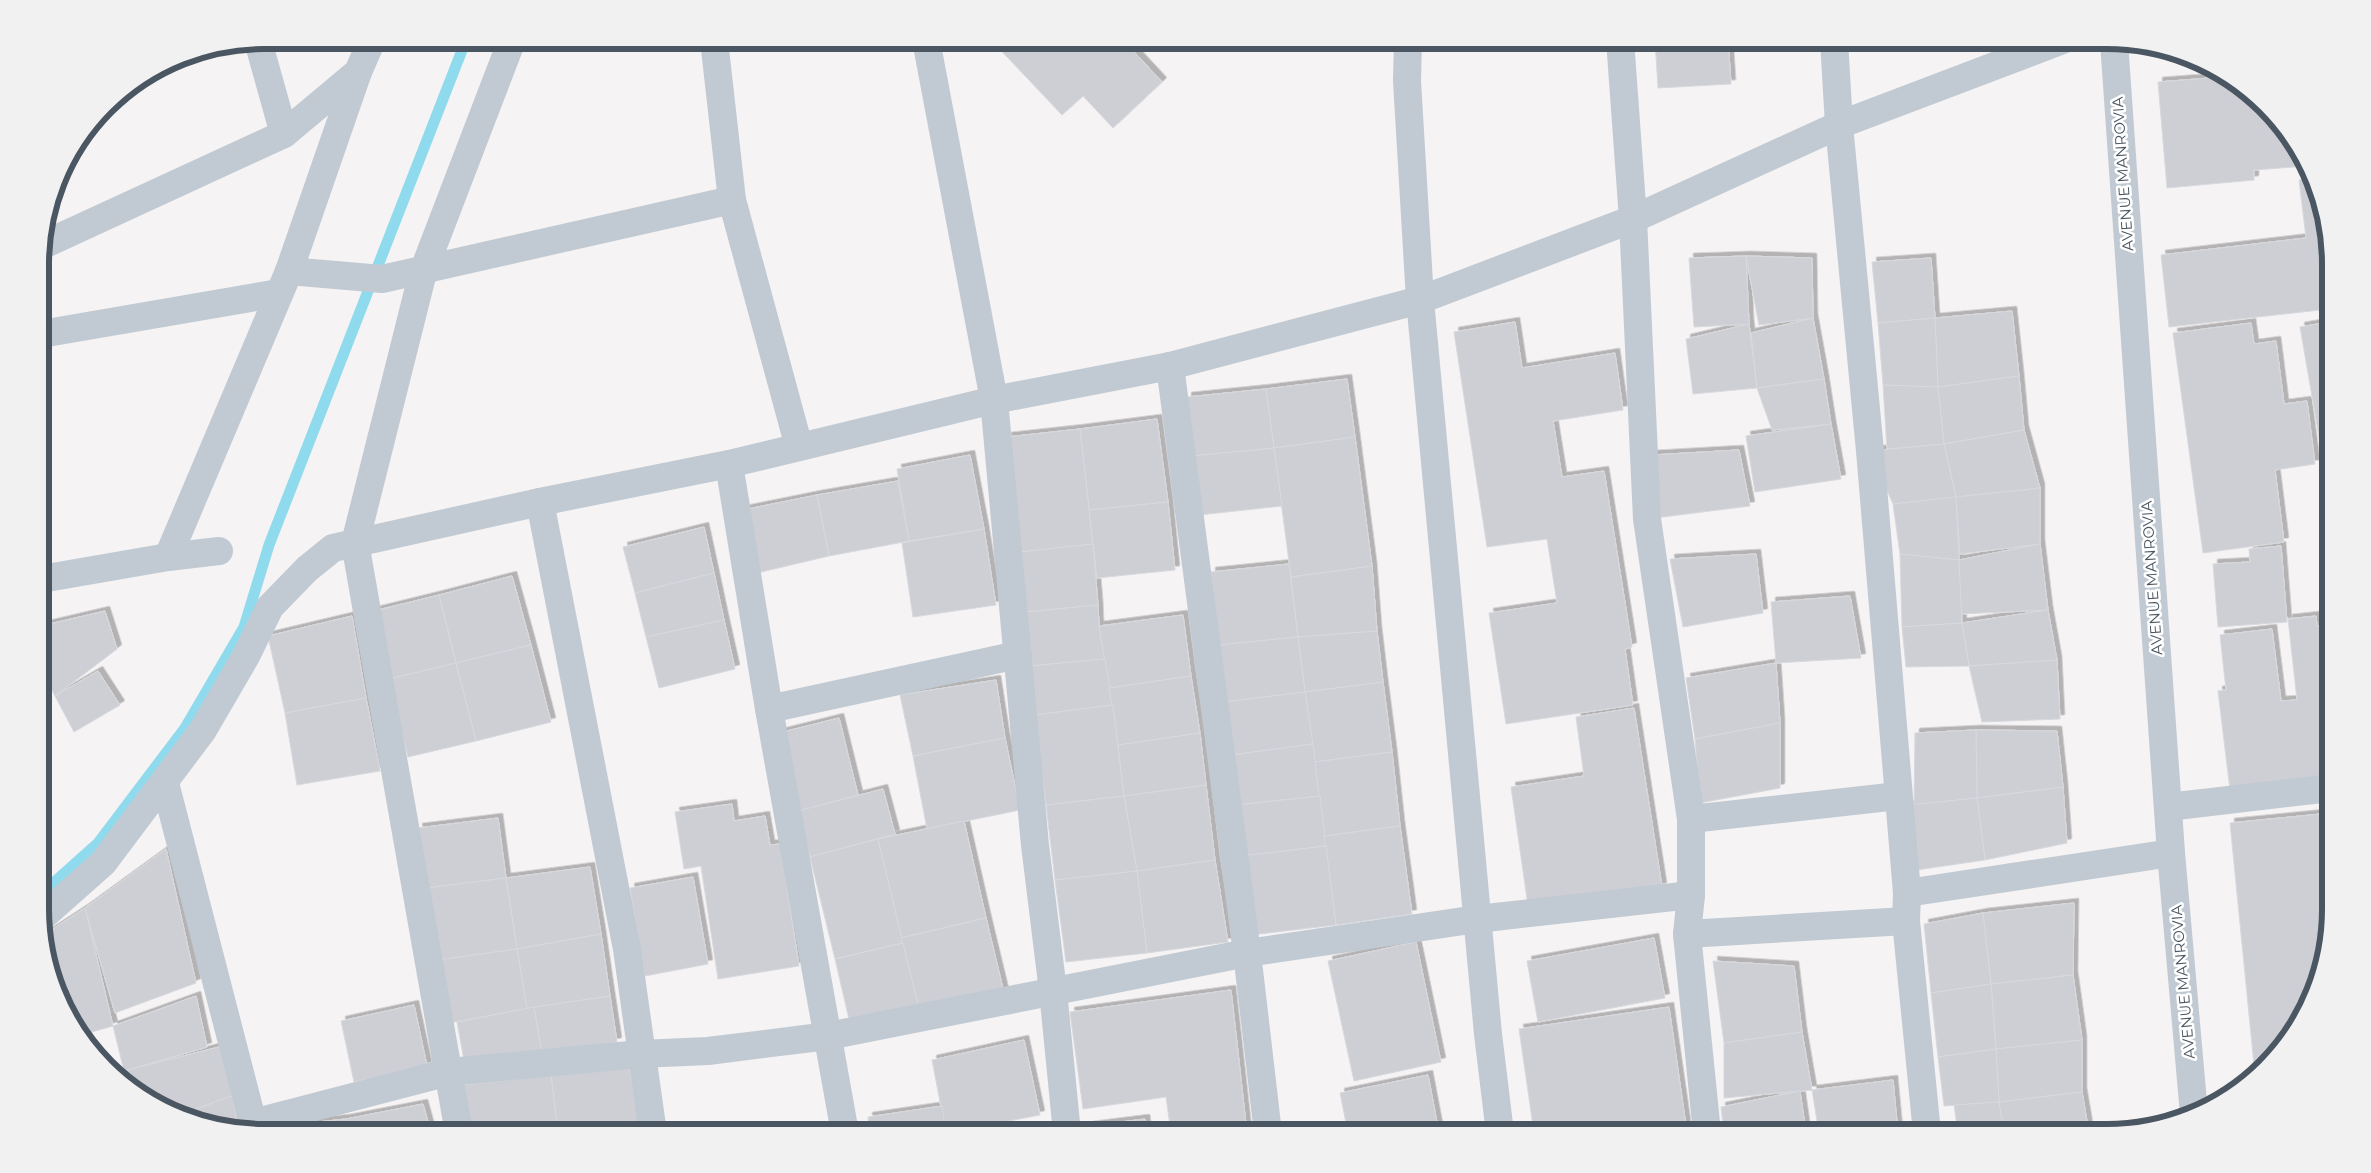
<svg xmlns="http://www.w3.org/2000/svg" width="2371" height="1173" viewBox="0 0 2371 1173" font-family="Montserrat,sans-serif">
  <defs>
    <filter id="shadow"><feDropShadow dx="4.5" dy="-4.5" stdDeviation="0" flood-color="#0004"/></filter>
  </defs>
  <rect width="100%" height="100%" fill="#f5f3f3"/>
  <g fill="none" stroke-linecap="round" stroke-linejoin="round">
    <polyline stroke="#90daee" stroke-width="11" points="42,893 98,843 185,728 244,627 269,545 466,40"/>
  </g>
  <g fill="#cdcfd5" stroke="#d7d9de" filter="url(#shadow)">
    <polygon points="991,40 1123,40 1162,82 1113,128 1083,96 1062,115"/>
    <polygon points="1655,40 1728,40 1731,84 1658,88"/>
    <polygon points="2223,77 2285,128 2307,166 2254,170 2254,180 2167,188 2158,82"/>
    <polygon points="2314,178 2329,235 2329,309 2169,327 2161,255 2306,238 2299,180"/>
    <polygon points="1746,256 1749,324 1694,327 1689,258"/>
    <polygon points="1746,256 1812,258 1813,318 1759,325"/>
    <polygon points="1931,258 1935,318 1878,323 1872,262"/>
    <polygon points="2012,311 2019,376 1938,387 1935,318"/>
    <polygon points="1813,318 1824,379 1757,388 1751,333"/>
    <polygon points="1935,318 1938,387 1883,385 1878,323"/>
    <polygon points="1515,322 1522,368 1615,353 1623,410 1553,421 1562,477 1604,471 1632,647 1625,649 1633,705 1506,724 1489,613 1557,603 1547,539 1487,547 1454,332"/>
    <polygon points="2329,322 2330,459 2323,460 2300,327"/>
    <polygon points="2251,323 2254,344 2276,341 2284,404 2307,401 2315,464 2275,470 2284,542 2203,553 2173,333"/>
    <polygon points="1749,324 1757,388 1693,394 1686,339"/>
    <polygon points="2019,376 2024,430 1944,444 1938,387"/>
    <polygon points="1347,379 1355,437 1274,448 1266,389"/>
    <polygon points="1824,379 1831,424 1772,430 1757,388"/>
    <polygon points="1883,385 1938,387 1944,444 1887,449"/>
    <polygon points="1266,389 1274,448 1192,456 1187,397"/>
    <polygon points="1157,419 1168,502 1089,510 1080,429"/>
    <polygon points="1831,424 1841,479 1755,492 1746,436"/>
    <polygon points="1080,429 1093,544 1019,552 1007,437"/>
    <polygon points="2024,430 2040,488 1956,497 1944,444"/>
    <polygon points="1355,437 1372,566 1291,577 1274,448"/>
    <polygon points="1944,444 1956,497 1893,504 1870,451"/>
    <polygon points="1274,448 1282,506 1199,515 1192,456"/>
    <polygon points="1739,450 1750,506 1647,519 1652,455"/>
    <polygon points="970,455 984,529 909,541 897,469"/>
    <polygon points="2323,472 2330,472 2330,564"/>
    <polygon points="898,481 909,541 829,556 817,495"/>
    <polygon points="2040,488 2040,544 1960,554 1956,497"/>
    <polygon points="817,495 829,556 757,573 743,510"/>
    <polygon points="1956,497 1959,560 1900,554 1893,504"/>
    <polygon points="1168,502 1175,570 1097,578 1089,510"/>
    <polygon points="704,527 714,573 635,593 623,547"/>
    <polygon points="984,529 996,605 913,617 902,543"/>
    <polygon points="1093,544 1098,605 1025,612 1019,552"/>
    <polygon points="2040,544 2048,610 1960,614 1959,560"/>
    <polygon points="2281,546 2287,622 2218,627 2213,564 2250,562 2249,549"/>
    <polygon points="1756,554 1763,613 1683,627 1670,559"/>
    <polygon points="1900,554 1959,560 1962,623 1902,627"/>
    <polygon points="1289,564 1298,637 1219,645 1211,572"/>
    <polygon points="1372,566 1377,631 1298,637 1291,577"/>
    <polygon points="714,573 724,620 646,637 635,593"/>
    <polygon points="512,576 531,645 456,663 439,595"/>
    <polygon points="439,595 456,663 389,679 374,611"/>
    <polygon points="1850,596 1861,658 1776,663 1771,602"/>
    <polygon points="1098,605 1099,626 1105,659 1029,666 1025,612"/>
    <polygon points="2048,610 2057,660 1969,666 1962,623"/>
    <polygon points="105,611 117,649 55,696 41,668 41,626"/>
    <polygon points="1183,615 1191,676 1109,688 1099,626"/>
    <polygon points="352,616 366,698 285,713 268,636"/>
    <polygon points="2316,616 2317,626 2330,624 2331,778 2230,790 2218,691 2226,690 2220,635 2272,629 2281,701 2297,700 2288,619"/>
    <polygon points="724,620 735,669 659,688 646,637"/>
    <polygon points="1962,623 1969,666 1906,667 1902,627"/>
    <polygon points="1377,631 1383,682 1305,692 1298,637"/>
    <polygon points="1298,637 1305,692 1224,702 1219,645"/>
    <polygon points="531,645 551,722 476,741 456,663"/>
    <polygon points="1105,659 1113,705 1035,715 1029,666"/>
    <polygon points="2057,660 2060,719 1982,722 1969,666"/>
    <polygon points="456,663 476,741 408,757 389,679"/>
    <polygon points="1776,663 1780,723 1695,739 1686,678"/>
    <polygon points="98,671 120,705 74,732 55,696"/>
    <polygon points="1191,676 1200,733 1118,745 1109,688"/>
    <polygon points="996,680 1005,738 913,756 900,695"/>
    <polygon points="1383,682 1392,752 1315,762 1305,692"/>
    <polygon points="1305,692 1313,744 1231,755 1224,702"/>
    <polygon points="366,698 380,771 297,785 285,713"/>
    <polygon points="1113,705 1124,796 1046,805 1035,715"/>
    <polygon points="1634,708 1662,887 1528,906 1511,787 1584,776 1576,717"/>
    <polygon points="839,718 858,795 798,811 779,733"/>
    <polygon points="1780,723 1780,788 1700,803 1695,739"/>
    <polygon points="1976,730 2057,731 2063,787 1977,798"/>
    <polygon points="1976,730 1977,798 1914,805 1915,733"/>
    <polygon points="1200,733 1206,785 1124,796 1118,745"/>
    <polygon points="1005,738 1020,810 927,829 913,756"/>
    <polygon points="1313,744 1320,796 1236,805 1231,755"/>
    <polygon points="1392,752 1400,826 1324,836 1315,762"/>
    <polygon points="1206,785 1215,860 1137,871 1124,796"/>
    <polygon points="2063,787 2067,843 1985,860 1977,798"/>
    <polygon points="883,789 895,834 810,857 798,811"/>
    <polygon points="1124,796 1137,871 1055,880 1046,805"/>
    <polygon points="1320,796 1326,846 1242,856 1236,805"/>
    <polygon points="1977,798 1985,860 1917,870 1899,806"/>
    <polygon points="732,804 734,821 765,816 770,845 780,844 799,966 718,979 701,866 684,869 675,812"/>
    <polygon points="2331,813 2331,909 2308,1008 2276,1057 2255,1075 2230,823"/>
    <polygon points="498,818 506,878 427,888 418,828"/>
    <polygon points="964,821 986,918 901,938 878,839"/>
    <polygon points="1400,826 1412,914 1336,925 1324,836"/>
    <polygon points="878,839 903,943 835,959 810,857"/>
    <polygon points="1326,846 1336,925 1251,935 1242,856"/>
    <polygon points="166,849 196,983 115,1013 85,908"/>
    <polygon points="1215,860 1228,942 1147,953 1137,871"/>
    <polygon points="590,867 601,934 517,949 506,878"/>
    <polygon points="1137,871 1147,953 1066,962 1055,880"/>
    <polygon points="693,877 708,964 645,976 630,888"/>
    <polygon points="506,878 517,949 438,960 427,888"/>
    <polygon points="2074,903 2073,975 1991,984 1983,913"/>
    <polygon points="85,908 113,1026 81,1035 57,995 42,936"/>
    <polygon points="1983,913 1991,984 1931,993 1924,924"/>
    <polygon points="986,918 1004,993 920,1012 901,938"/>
    <polygon points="601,934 610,996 527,1009 517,949"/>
    <polygon points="1654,938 1665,998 1538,1022 1527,961"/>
    <polygon points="1416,942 1441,1062 1354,1081 1328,961"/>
    <polygon points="903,943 920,1012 851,1028 835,959"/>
    <polygon points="517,949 527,1009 449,1023 438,960"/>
    <polygon points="1713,961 1794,966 1802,1032 1724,1043"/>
    <polygon points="2073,975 2082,1040 1996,1049 1991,984"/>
    <polygon points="1991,984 1996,1049 1938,1057 1931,993"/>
    <polygon points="1231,990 1247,1133 1171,1133 1166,1097 1083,1109 1070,1012"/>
    <polygon points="196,996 207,1047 124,1071 113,1026"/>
    <polygon points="610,996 617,1042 542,1054 534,1007"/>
    <polygon points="414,1005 427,1066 354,1082 341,1021"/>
    <polygon points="534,1007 542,1054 465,1066 457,1022"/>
    <polygon points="1669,1007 1687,1133 1534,1133 1519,1029"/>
    <polygon points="1802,1032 1812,1090 1724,1098 1724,1043"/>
    <polygon points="1024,1040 1040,1115 946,1133 932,1060"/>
    <polygon points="2082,1040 2082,1092 1999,1102 1996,1049"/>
    <polygon points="219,1047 232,1096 182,1114 165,1110 126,1078 124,1071"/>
    <polygon points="1996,1049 1999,1102 1944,1106 1938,1057"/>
    <polygon points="628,1061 639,1123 580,1133 558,1133 551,1075"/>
    <polygon points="551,1075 558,1133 470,1133 464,1085"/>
    <polygon points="1428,1075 1439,1133 1348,1133 1340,1093"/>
    <polygon points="1893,1080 1898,1133 1819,1133 1812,1090"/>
    <polygon points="1800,1091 1806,1133 1724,1133 1721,1107"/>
    <polygon points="2082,1092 2089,1133 2004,1133 1999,1102"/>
    <polygon points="232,1096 238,1127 182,1114"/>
    <polygon points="1999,1102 2004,1133 1958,1133 1954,1105"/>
    <polygon points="423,1104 431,1133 350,1133 346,1119"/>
    <polygon points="942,1106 946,1133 870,1133 868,1117"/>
    <polygon points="346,1119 350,1133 282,1133 280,1126"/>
    <polygon points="1145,1119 1147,1133 1090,1133 1089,1126"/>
  </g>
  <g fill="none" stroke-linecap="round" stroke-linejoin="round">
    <g stroke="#c1cad2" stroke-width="28">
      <polyline points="714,40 732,200 799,447"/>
      <polyline points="926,40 994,400 1035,845 1053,991 1067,1133"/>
      <polyline points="1408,40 1407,81 1420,300 1488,1034 1500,1133"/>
      <polyline points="1620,40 1633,219 1647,519 1691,819 1691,895 1687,934 1707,1133"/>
      <polyline points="1834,40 1839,125 1870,451 1907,893 1906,921 1927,1133"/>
      <polyline points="258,41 284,134"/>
      <polyline points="2114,42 2171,853 2194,1114"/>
      <polyline points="41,246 284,134 358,72"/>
      <polyline points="289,271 382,279 732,200"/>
      <polyline points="41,334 279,293"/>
      <polyline points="1170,366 1247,953 1268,1133"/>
      <polyline points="729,464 769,709 845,1133"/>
      <polyline points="540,502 627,949 653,1133"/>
      <polyline points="168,557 289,271 358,72 372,40"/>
      <polyline points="41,579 168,557 219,551"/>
      <polyline points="769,709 1018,655"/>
      <polyline points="165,783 255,1131"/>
      <polyline points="2168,807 2331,788"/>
      <polyline points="1691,819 1898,796"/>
      <polyline points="1907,893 2171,853"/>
      <polyline points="42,917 103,863 203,730 246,656 270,607 307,569 333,548 540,502 729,464 994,400 1170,366 1420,300 1633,219 1839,125 2063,40"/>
      <polyline points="1687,934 1906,921"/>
      <polyline points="253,1123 449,1072 640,1054 708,1051 828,1036 1247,953 1477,919 1691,895"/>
      <polyline points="459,1133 355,543 423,272 512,40"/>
    </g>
  </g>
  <g text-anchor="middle" stroke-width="5" stroke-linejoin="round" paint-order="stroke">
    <g font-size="15" fill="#4a5661" stroke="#fff">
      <text transform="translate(2123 174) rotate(-94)" y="5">AVENUE MANROVIA</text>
      <text transform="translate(2152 578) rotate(-94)" y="5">AVENUE MANROVIA</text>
      <text transform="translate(2183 982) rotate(-95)" y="5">AVENUE MANROVIA</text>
    </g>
  </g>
  <path d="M0 0H2371V1173H0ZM264 49H2107A215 215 0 0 1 2322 264V909A215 215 0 0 1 2107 1124H264A215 215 0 0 1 49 909V264A215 215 0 0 1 264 49Z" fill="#f1f1f2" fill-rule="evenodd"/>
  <path fill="none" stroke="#4a5661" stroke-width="6" d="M264 49H2107A215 215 0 0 1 2322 264V909A215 215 0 0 1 2107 1124H264A215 215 0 0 1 49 909V264A215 215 0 0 1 264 49Z"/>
</svg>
